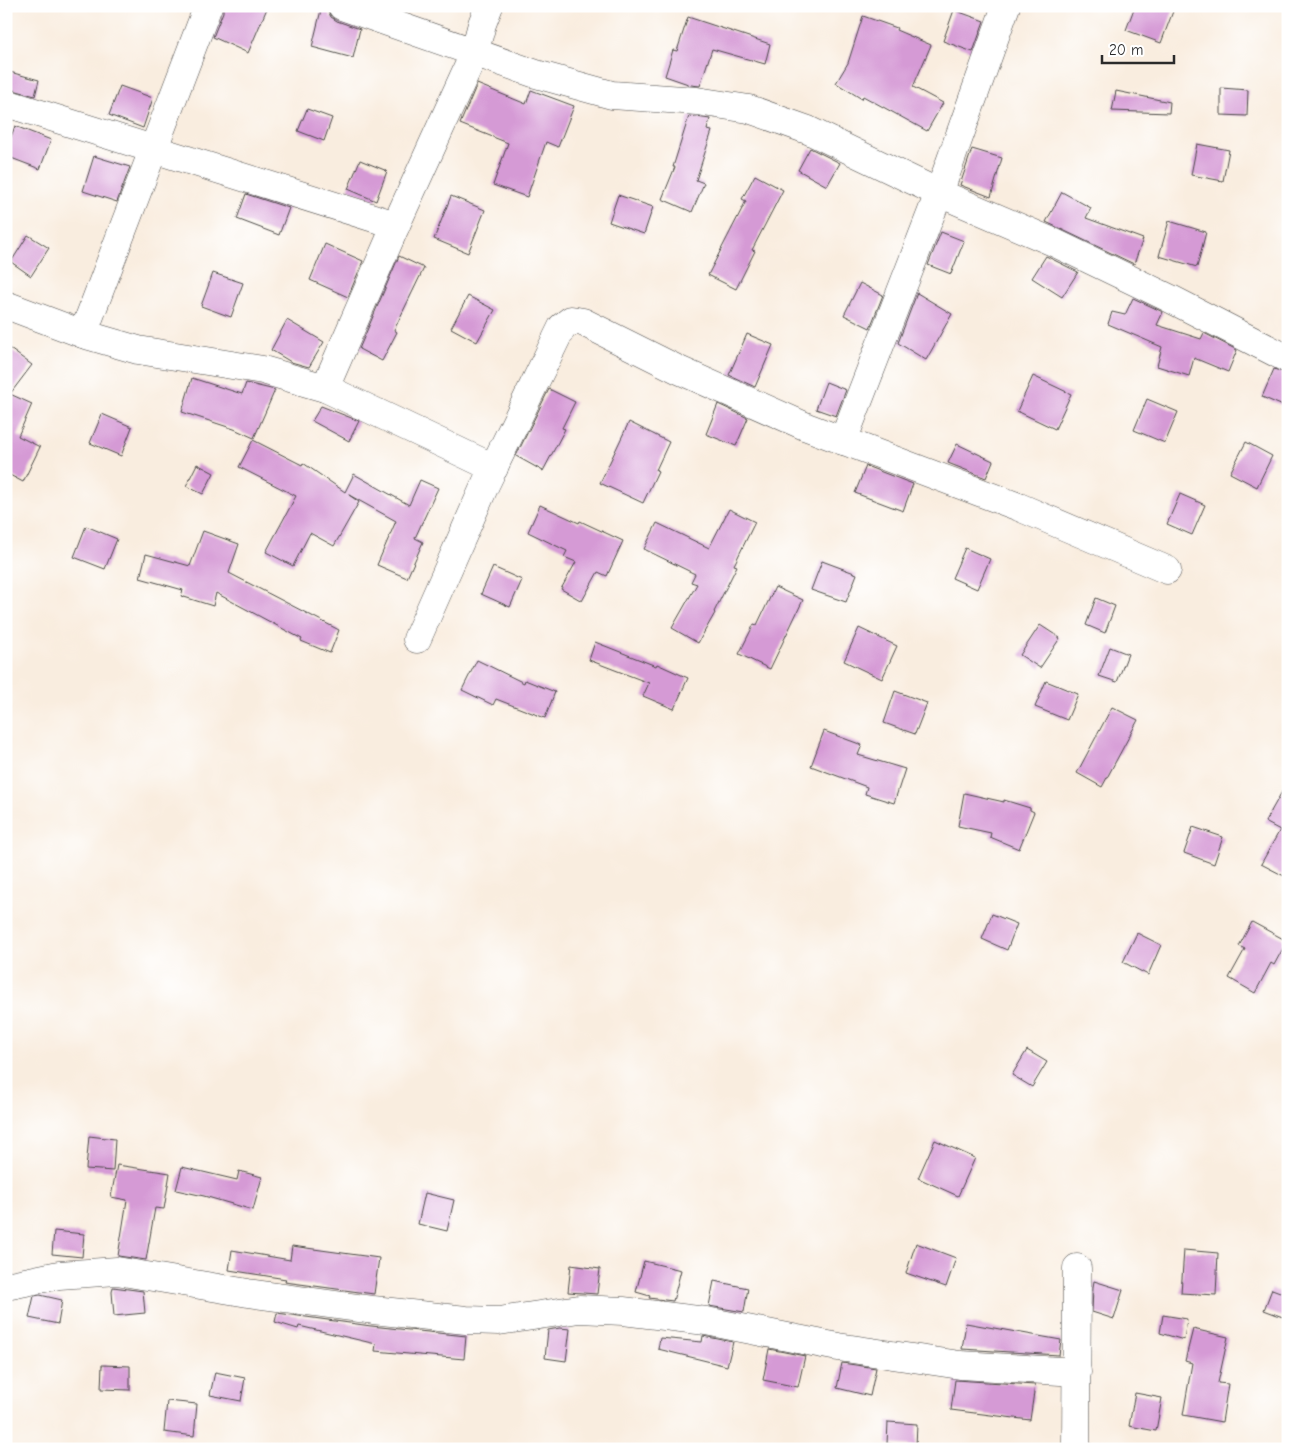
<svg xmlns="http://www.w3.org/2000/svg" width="1294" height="1455" viewBox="0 0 1294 1455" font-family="'Comic Neue',sans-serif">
  <rect width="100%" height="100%" fill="#fff"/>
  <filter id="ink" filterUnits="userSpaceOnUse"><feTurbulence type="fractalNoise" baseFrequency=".02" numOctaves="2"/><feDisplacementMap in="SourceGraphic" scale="10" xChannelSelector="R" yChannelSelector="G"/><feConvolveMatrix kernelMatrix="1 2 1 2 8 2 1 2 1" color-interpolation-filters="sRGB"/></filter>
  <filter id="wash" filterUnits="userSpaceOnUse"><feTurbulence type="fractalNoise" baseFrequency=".0096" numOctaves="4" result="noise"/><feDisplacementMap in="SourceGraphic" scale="20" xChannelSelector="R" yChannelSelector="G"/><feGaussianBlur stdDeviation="1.12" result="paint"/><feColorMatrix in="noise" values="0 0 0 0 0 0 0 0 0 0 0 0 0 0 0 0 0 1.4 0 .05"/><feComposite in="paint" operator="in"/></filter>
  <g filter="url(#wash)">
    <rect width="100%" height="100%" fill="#f9eddf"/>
    <g id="blocks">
      <g fill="#d59ad5">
        <polygon points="223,6 268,6 248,53 213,37 223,12"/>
        <polygon points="1135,6 1175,6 1161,43 1126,30"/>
        <polygon points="321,10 328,11 331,17 337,21 360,29 353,58 312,47"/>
        <polygon points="954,10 984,21 973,52 943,41"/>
        <polygon points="863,16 897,28 896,30 931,45 913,87 943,103 927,131 863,96 862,99 836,83 848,63"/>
        <polygon points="688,17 770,44 765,64 712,49 700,86 691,85 665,76 673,50 677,51"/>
        <polygon points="6,71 39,80 35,96 6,88"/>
        <polygon points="477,84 526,104 531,90 574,106 558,147 546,142 527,197 493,185 508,143 460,124"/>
        <polygon points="120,86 153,98 143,128 109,115"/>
        <polygon points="1221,88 1248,90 1247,116 1221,115"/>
        <polygon points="1116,91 1170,102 1169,113 1112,111"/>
        <polygon points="307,109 332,118 324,141 298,131"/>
        <polygon points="689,116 710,119 707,130 712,131 696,180 704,183 692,212 662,199 675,167 673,167"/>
        <polygon points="15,126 51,140 40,169 6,156 6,150"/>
        <polygon points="1197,144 1229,150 1223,181 1191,175"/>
        <polygon points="810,148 840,163 827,186 798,170"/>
        <polygon points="972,149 1002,158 991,197 960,185"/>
        <polygon points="94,156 130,167 117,202 83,191"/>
        <polygon points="360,160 387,171 376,201 348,189"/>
        <polygon points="755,175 783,190 752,250 755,251 736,289 708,275 746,201 742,199"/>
        <polygon points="1062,192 1091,208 1086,218 1143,239 1134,264 1046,222"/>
        <polygon points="246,194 289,208 279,235 237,219"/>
        <polygon points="618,195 653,207 644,234 609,222"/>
        <polygon points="451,196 485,210 468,253 434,239"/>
        <polygon points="1169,221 1206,232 1197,267 1159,256"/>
        <polygon points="941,232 964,241 951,274 928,265"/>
        <polygon points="28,235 49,248 31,276 11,262"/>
        <polygon points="325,244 363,261 348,297 310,280"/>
        <polygon points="399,256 424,268 394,330 397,332 382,361 359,349"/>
        <polygon points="1046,256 1078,272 1062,297 1032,278"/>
        <polygon points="213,273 243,283 231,317 201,306"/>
        <polygon points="860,283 883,295 870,328 844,315"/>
        <polygon points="917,293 952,314 926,360 898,343"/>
        <polygon points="468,296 495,310 477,342 451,328"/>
        <polygon points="1133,298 1163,312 1157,325 1201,339 1204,333 1237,350 1228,372 1194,358 1189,376 1157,366 1162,347 1108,324 1112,312 1125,315"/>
        <polygon points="287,320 324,342 309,367 291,362 271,350"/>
        <polygon points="747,334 773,345 755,387 729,375"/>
        <polygon points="6,346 32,365 10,394 32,404 18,436 40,447 23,482 6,473"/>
        <polygon points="1274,369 1288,374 1288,408 1262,397"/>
        <polygon points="1033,376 1071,394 1055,429 1017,411"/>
        <polygon points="192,378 242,394 246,383 275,390 254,438 234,429 182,412"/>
        <polygon points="826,382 846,390 836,416 816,409"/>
        <polygon points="549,389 575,402 562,428 565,429 543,471 516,456"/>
        <polygon points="1147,399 1178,412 1165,443 1134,430"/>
        <polygon points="718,404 748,418 736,446 706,434"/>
        <polygon points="321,406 359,421 349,441 312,421"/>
        <polygon points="102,414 132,427 121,456 90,443"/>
        <polygon points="629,422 669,442 656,470 658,471 643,503 600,483"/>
        <polygon points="253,440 302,465 303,463 345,492 354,474 409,505 420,480 438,488 415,538 423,542 407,578 377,565 396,521 349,495 359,502 334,546 310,533 293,566 266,552 296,496 239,467"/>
        <polygon points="1246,442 1272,456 1257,487 1230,473"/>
        <polygon points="957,444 993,461 986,478 948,463"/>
        <polygon points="197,464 214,473 203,494 186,486"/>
        <polygon points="866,466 913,484 903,511 855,493"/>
        <polygon points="1180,494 1205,505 1192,535 1167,524"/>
        <polygon points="540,505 579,523 580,521 623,541 607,576 598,572 582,601 561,589 576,562 564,557 567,551 528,532"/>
        <polygon points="729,509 755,522 734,565 737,566 714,612 715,613 698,643 672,628 697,584 691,582 695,574 644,549 657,523 709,548"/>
        <polygon points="86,526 117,539 105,569 74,557"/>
        <polygon points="203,531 239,544 229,573 339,630 330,653 301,641 302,639 216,593 213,606 181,596 183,590 140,578 146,554 190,566"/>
        <polygon points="965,548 990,559 977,589 952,578"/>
        <polygon points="822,561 857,574 846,602 811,590"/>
        <polygon points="493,567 522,580 510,607 481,594"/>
        <polygon points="775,587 803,600 770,669 739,654 754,624 757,625"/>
        <polygon points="1096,598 1115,606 1105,633 1086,625"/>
        <polygon points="1040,625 1060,638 1040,668 1020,655"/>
        <polygon points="859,628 897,646 882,679 844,661"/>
        <polygon points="595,642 656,666 657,664 688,678 674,709 643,696 649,683 589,660"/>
        <polygon points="1110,647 1128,654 1117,682 1099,676"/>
        <polygon points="477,660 524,683 525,680 555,692 545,718 496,699 493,705 462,690"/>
        <polygon points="1046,681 1078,694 1067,720 1035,707"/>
        <polygon points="895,691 927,703 915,734 884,723"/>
        <polygon points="1112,707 1138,720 1102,787 1077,773"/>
        <polygon points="824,731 862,745 858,755 905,769 894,803 865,794 867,787 811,766"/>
        <polygon points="1288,781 1288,878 1261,864 1280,830 1265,822"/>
        <polygon points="964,793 1004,802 1004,800 1030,808 1030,810 1034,812 1019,849 990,837 991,833 958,826"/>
        <polygon points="1193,827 1223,837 1214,864 1184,853"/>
        <polygon points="992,914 1017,924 1007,950 982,939"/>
        <polygon points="1252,922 1287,941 1274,965 1271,963 1255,993 1229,978 1245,949 1239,946"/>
        <polygon points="1137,933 1161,945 1148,975 1123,962"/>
        <polygon points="1027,1050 1047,1062 1032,1087 1012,1075"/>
        <polygon points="89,1136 115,1139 113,1171 86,1169"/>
        <polygon points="935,1140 975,1158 958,1196 918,1178"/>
        <polygon points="117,1165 170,1173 164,1209 155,1208 146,1260 118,1256 127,1200 111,1197"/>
        <polygon points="182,1167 237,1180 239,1171 262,1177 253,1210 204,1196 176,1190"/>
        <polygon points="425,1193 454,1200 447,1231 418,1224"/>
        <polygon points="54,1231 84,1234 82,1257 52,1254"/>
        <polygon points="916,1243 956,1258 946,1287 906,1273"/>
        <polygon points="292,1246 379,1258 374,1294 285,1282 286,1279 229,1270 232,1250 290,1260"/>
        <polygon points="1184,1250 1218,1253 1216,1295 1181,1293"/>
        <polygon points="644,1261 681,1270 673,1301 649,1298 650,1296 636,1292"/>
        <polygon points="571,1265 600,1269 597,1294 568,1292"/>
        <polygon points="714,1281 748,1288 744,1312 709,1306"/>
        <polygon points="1094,1281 1123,1290 1114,1319 1092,1312 1093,1287"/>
        <polygon points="113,1287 143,1291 145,1313 114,1316 112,1292"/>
        <polygon points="1272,1289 1288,1295 1288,1319 1264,1310"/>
        <polygon points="40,1295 62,1300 58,1324 29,1318 34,1296"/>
        <polygon points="277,1313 371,1326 466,1336 464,1359 375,1351 376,1344 299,1326 298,1329 275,1322"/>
        <polygon points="1163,1315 1187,1319 1184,1340 1160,1333"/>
        <polygon points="966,1323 1061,1340 1059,1355 962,1349"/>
        <polygon points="560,1328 570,1329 566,1361 545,1358 548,1330"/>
        <polygon points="1193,1329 1228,1337 1218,1383 1228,1384 1222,1422 1183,1415 1192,1363 1185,1361"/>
        <polygon points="703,1336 733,1342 727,1366 658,1349 660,1338 702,1342"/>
        <polygon points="769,1349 805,1356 798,1387 763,1380"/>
        <polygon points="842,1363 876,1368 870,1396 837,1388"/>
        <polygon points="102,1365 130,1366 130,1390 101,1389"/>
        <polygon points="215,1372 245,1378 241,1401 210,1395"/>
        <polygon points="955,1380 1035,1385 1030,1420 951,1410"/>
        <polygon points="1135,1393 1162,1398 1156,1431 1129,1426"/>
        <polygon points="167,1401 197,1404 194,1436 164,1432"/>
        <polygon points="888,1422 917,1424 916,1446 887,1444"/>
      </g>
    </g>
  </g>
  <g filter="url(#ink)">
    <use href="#blocks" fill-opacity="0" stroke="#4a4846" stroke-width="1"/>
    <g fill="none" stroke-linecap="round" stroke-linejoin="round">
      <g stroke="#4a4846" stroke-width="29">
        <g id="minor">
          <polyline points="342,6 536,74 612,95 697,101 749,109 808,130 939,193 1053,242 1169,298 1288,359"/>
          <polyline points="6,103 396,225"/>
          <polyline points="6,305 83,334 138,350 263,370 325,388 494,468"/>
          <polyline points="83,334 208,6"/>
          <polyline points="325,388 396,225 474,54 482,24 489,6"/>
          <polyline points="843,441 939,193 1006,6"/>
          <polyline points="417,639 486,483 562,327 571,320 583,322 679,370 807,427 1019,507 1167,570"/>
          <polyline points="6,1286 59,1275 117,1271 248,1293 373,1310 466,1320 499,1321 579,1309 623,1311 706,1321 838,1347 960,1365 1077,1372"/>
          <polyline points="1076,1449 1077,1268"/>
        </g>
      </g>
      <use href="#minor" stroke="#fff" stroke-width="28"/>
    </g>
  </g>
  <rect width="1294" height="1455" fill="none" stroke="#fff" stroke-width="25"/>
  <path d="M1102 55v8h72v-8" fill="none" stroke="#2b2b2b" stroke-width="2.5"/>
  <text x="1109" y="55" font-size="15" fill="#2b2b2b" stroke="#ffffff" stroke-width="4" paint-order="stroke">20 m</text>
</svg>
